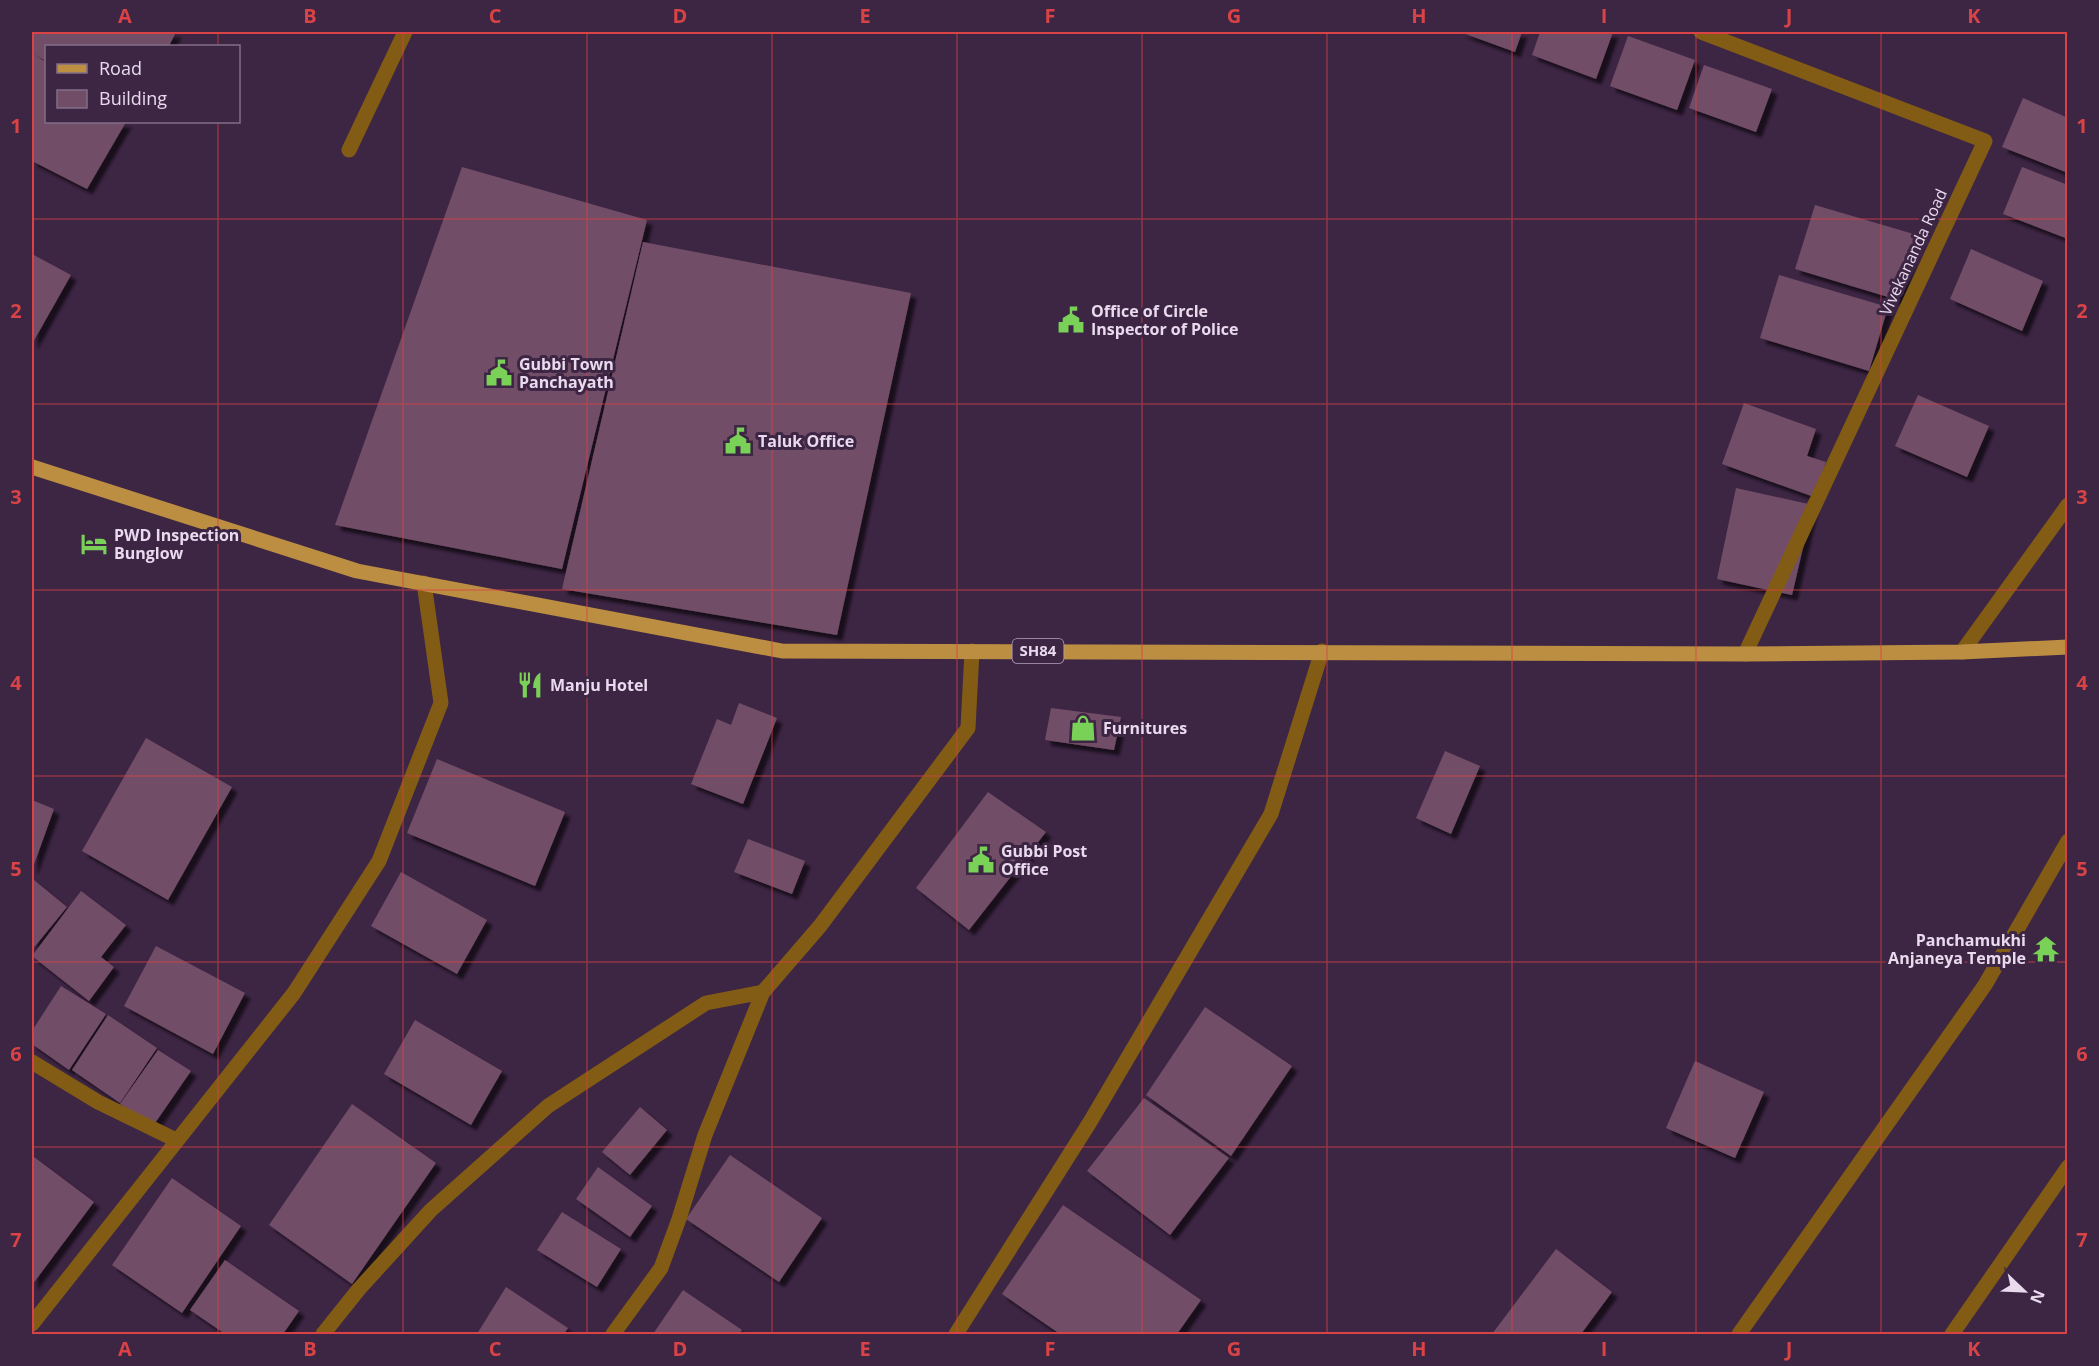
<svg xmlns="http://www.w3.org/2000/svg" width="2099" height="1366" viewBox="0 0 2099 1366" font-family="'Open Sans',sans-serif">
  <defs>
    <filter id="shadow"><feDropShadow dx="5.5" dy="5.5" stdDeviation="1.5" flood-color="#0009"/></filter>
  </defs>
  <rect width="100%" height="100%" fill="#3d2544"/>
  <g fill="#724d67" filter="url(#shadow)">
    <polygon points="32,32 176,32 169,46 46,46 46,61 33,54 46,62 46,122 126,122 87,189 32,161"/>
    <polygon points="1460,32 1522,32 1515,52"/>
    <polygon points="1540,32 1613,32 1596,79 1532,55"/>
    <polygon points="1628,36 1695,60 1677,110 1610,86"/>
    <polygon points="1704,65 1772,89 1756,132 1689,108"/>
    <polygon points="2023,98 2068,118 2068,173 2002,147"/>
    <polygon points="462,167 647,220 562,569 335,525"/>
    <polygon points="2022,167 2068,185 2068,239 2003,214"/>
    <polygon points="1815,205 1917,235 1898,300 1795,269"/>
    <polygon points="643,242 911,293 837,635 562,589"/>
    <polygon points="1971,249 2043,281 2022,331 1950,299"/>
    <polygon points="32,254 71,275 32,344"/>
    <polygon points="1779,275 1888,307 1869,371 1760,338"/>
    <polygon points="1918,395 1989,426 1967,477 1895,446"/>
    <polygon points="1744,403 1816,429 1807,456 1826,462 1814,497 1722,464"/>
    <polygon points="1736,488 1813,505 1792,595 1717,579"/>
    <polygon points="739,703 777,718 743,804 691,784 717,719 731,725"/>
    <polygon points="1051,708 1121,717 1114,750 1045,740"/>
    <polygon points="146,738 232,787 168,900 82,851"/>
    <polygon points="1445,751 1480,766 1451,834 1416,818"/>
    <polygon points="437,759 565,812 535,886 407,833"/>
    <polygon points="988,792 1046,832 969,930 916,888"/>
    <polygon points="32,800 54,809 32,870"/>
    <polygon points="748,839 805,861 792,894 734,872"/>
    <polygon points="401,872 487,920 457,974 371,926"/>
    <polygon points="34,880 67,907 32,950 32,882"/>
    <polygon points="81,891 126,925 101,957 114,967 89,1001 32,956"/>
    <polygon points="156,946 245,993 213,1054 124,1006"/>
    <polygon points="61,986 106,1014 69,1070 32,1044 32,1031"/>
    <polygon points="1205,1007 1292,1066 1231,1156 1146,1095"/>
    <polygon points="108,1015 157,1048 120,1103 72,1070"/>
    <polygon points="415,1020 502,1071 471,1125 384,1074"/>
    <polygon points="158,1050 191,1071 153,1126 120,1104"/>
    <polygon points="1695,1061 1764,1092 1735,1158 1666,1128"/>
    <polygon points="1144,1098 1229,1158 1170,1235 1087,1171"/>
    <polygon points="352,1104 436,1163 352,1284 269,1225"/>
    <polygon points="640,1107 667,1130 630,1175 602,1152"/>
    <polygon points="730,1155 822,1218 779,1282 686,1219"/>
    <polygon points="34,1157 94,1202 32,1285 32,1160"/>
    <polygon points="598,1167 652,1206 630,1237 576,1199"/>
    <polygon points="172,1178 241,1226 182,1313 112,1265"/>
    <polygon points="1063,1205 1201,1300 1177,1334 1060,1334 1002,1294"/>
    <polygon points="562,1212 621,1249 597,1287 537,1250"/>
    <polygon points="1556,1249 1612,1292 1581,1334 1492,1334"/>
    <polygon points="225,1260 299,1311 283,1334 225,1334 190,1310"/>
    <polygon points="506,1287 568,1328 564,1334 477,1334"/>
    <polygon points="683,1290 742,1330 739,1334 653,1334"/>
  </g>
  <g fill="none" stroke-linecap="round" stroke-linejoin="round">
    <g stroke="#825c15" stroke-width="15">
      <polyline points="1701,32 1985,141 1745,654"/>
      <polyline points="349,150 405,32"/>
      <polyline points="1962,652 2068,505"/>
      <polyline points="32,1062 98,1102 176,1140"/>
      <polyline points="32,1324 294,993 379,861 441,703 424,583"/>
      <polyline points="323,1334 359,1289 431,1210 548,1106 706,1003 763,992"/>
      <polyline points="613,1334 661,1268 679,1219 705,1135 763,992 820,926 968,728 972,651"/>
      <polyline points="956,1334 1090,1122 1271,814 1322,651"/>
      <polyline points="1739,1334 1985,985 2068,841"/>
      <polyline points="1952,1334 2068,1167"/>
    </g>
    <polyline stroke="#bc8e41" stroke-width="15" points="32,467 357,571 782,651 1745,654 1962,652 2068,647"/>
  </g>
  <path fill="none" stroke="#d94346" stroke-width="1.5" stroke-opacity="0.55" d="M218,32V46M403,32V1334M587,32V1334M772,32V1334M957,32V1334M1142,32V1334M1327,32V1334M1512,32V1334M1696,32V1334M1881,32V1334M218,122V1334M32,219H2068M32,404H2068M32,590H2068M32,776H2068M32,962H2068M32,1147H2068"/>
  <defs>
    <g id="civic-bare" transform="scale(2.07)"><path d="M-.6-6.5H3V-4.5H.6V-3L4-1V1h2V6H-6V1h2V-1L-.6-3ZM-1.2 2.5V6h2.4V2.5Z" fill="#79d158" stroke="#3d2544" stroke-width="2.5" paint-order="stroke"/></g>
    <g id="hotel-bare" transform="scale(2.07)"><path d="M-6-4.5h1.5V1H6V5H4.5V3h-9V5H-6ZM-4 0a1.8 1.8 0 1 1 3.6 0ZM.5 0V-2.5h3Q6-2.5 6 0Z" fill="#79d158" stroke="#3d2544" stroke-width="2.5" paint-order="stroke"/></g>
    <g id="restaurant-bare" transform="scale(2.07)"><path d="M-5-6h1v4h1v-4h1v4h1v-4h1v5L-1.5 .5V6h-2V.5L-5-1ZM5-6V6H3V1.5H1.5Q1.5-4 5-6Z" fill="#79d158" stroke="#3d2544" stroke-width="2.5" paint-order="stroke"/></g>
    <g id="shop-bare" transform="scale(2.07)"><path d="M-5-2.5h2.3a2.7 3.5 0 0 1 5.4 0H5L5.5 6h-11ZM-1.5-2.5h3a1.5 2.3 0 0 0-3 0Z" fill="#79d158" stroke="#3d2544" stroke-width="2.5" paint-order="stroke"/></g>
    <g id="temple-bare" transform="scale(2.07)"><path d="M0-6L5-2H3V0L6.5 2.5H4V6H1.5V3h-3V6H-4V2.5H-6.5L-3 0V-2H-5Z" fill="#79d158" stroke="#3d2544" stroke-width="2.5" paint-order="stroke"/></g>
  </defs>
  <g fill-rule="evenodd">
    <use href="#civic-bare" x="1071" y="320"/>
    <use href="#civic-bare" x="499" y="373"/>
    <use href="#civic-bare" x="738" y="441"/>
    <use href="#hotel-bare" x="94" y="544"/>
    <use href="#restaurant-bare" x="530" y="685"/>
    <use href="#shop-bare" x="1083" y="728"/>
    <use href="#civic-bare" x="981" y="860"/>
    <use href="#temple-bare" x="2046" y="949"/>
  </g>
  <g text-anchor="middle" stroke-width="6" stroke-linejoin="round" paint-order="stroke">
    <rect fill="#3d2544" stroke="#b5a4bb" stroke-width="1.5" x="1012.5" y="639" width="51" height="24" rx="4.5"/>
    <g font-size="15" font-weight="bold" fill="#e9daee">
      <text x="1038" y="656">SH84</text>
    </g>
    <g font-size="16" fill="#e9daee" stroke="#3d2544">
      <text transform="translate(1913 252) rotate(-65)" y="6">Vivekananda Road</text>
    </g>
    <g font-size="16" font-weight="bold" fill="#e9daee" stroke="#3d2544" text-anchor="start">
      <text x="1091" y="317">Office of Circle<tspan x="1091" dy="18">Inspector of Police</tspan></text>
      <text x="519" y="370">Gubbi Town<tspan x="519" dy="18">Panchayath</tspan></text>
      <text x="758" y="447">Taluk Office</text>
      <text x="114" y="541">PWD Inspection<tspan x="114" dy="18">Bunglow</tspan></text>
      <text x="550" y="691">Manju Hotel</text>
      <text x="1103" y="734">Furnitures</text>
      <text x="1001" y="857">Gubbi Post<tspan x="1001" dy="18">Office</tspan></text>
      <text x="2026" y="946" text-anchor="end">Panchamukhi<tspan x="2026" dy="18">Anjaneya Temple</tspan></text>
    </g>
  </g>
  <rect width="2099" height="1366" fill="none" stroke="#3d2544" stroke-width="66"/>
  <rect x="45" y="45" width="195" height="78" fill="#3d2544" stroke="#826d88" stroke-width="1.5"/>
  <rect x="57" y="64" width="30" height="9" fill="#bc8e41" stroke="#826d88" stroke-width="1.5"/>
  <text x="99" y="75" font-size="18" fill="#e9daee">Road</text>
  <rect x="57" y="90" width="30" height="18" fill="#724d67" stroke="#826d88" stroke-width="1.5"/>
  <text x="99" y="105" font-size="18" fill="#e9daee">Building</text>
  <g transform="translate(2024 1291) rotate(113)" stroke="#3d2544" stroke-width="4.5" paint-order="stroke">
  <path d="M0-4.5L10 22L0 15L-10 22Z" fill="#e9daee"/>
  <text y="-9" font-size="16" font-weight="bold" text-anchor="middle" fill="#e9daee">N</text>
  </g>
  <rect x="33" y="33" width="2033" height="1300" fill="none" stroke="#d94346" stroke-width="2"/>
  <g font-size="20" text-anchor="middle" font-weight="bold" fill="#d94346">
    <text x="125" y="23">A</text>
    <text x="310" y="23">B</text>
    <text x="495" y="23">C</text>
    <text x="680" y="23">D</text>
    <text x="865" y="23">E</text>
    <text x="1050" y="23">F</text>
    <text x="1234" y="23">G</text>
    <text x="1419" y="23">H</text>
    <text x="1604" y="23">I</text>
    <text x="1789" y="23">J</text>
    <text x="1974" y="23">K</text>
    <text x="16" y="133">1</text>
    <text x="2082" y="133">1</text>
    <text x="16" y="318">2</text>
    <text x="2082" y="318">2</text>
    <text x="16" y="504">3</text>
    <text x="2082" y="504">3</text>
    <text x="16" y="690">4</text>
    <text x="2082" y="690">4</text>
    <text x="16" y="876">5</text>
    <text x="2082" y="876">5</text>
    <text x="16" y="1061">6</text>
    <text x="2082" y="1061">6</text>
    <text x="16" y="1247">7</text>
    <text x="2082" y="1247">7</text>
    <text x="125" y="1356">A</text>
    <text x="310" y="1356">B</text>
    <text x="495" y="1356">C</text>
    <text x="680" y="1356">D</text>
    <text x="865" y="1356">E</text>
    <text x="1050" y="1356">F</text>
    <text x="1234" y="1356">G</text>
    <text x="1419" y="1356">H</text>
    <text x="1604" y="1356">I</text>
    <text x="1789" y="1356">J</text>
    <text x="1974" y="1356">K</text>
  </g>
</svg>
